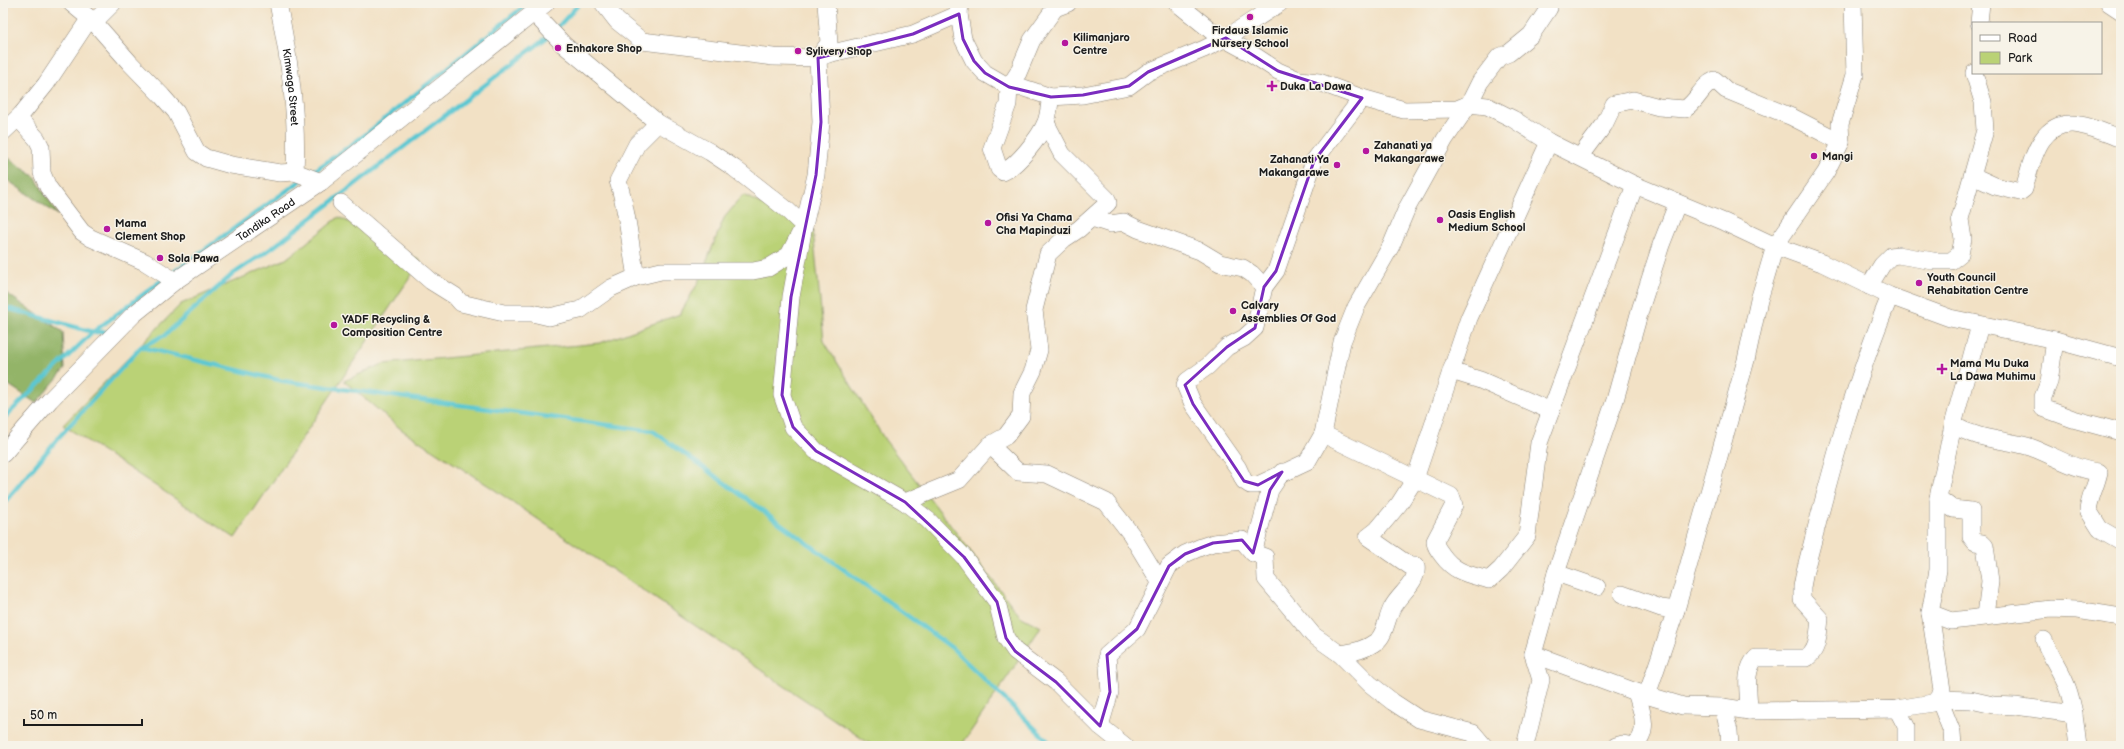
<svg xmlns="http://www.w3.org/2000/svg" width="2124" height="749" viewBox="0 0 2124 749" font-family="'Balsamiq Sans',sans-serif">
  <rect width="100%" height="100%" fill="#f7f3e8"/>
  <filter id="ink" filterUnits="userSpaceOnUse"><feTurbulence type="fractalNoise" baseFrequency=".025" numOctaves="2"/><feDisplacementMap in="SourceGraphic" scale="8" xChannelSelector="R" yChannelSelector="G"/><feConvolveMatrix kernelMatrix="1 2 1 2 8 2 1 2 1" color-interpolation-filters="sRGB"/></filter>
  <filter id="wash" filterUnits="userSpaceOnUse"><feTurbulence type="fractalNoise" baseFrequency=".012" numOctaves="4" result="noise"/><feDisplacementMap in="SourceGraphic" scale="16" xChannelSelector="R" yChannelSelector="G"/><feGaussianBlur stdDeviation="0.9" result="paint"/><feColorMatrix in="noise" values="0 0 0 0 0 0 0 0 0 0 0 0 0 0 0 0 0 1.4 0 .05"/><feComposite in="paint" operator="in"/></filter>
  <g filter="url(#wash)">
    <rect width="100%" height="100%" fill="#f2e1c5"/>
    <g fill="#bad276" stroke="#6b7749">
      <polygon points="743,195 813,230 824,341 885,440 1020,616 1041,627 961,746 873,746 489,486 402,430 344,381 383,364 600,343 680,314 698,283 724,218"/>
      <polygon points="339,217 421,261 235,538 63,425 181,304 286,259"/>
    </g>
    <g fill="#93b467" stroke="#586842">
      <polygon points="3,154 35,177 58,215 3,177"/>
      <polygon points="3,291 63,332 65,369 36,403 3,381"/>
    </g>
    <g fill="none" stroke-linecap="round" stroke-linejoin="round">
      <g stroke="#5bc7d2" stroke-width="4.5">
        <polyline points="554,29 556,29 580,3"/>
        <polyline points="310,174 365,135 528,3"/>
        <polyline points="175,271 303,179"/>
        <polyline points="3,307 93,332 109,332"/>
        <polyline points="141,347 283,381 653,431 952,648 1053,746"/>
        <polyline points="3,419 93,332 165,278"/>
        <polyline points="3,504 59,437 141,347 165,335 233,274 272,248 550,35"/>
      </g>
    </g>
  </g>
  <g filter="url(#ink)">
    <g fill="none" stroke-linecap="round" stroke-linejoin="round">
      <g stroke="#877e70" stroke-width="18">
        <g id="minor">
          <polyline points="71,3 94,22 130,63 162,96 176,112 197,152 206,158 231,165 280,173 295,172 321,182"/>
          <path id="s1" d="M278,3C289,58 298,115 295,172"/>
          <polyline points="603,3 617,21 642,41 773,57 818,58 828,54 913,34 959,14"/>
          <polyline points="826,3 829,43 818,58 821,122 816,175 804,226 791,297 782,395 793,427 816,451 905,502 928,520 964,557 997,602 1006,638 1015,651 1056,682 1100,726 1125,746"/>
          <polyline points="960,3 959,14 963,39 974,61 985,73 1009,87 1024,88 1051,97 1083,95 1129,86 1148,72 1204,49 1226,38 1280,3"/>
          <polyline points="1177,3 1214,33 1249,52 1278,71 1299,80 1319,82 1362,98 1404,110 1457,109 1469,104 1487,106 1513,119 1549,142 1635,185 1724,222 1775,246 1822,263 1890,296 1950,318 2055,340 2121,358"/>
          <polyline points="2109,3 2121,11"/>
          <polyline points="90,18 46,84 21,115 20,120 37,139 41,147 42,173 48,187 82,232 91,238 145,262 175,281"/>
          <polyline points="94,22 113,3"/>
          <polyline points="1979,23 1981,3"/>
          <path d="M1051,97C1049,105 1049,114 1046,122C1040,137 1017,166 1003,172L999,169L992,148L1008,104L1009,87L1018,73L1032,40L1055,8L1068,3"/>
          <polyline points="1362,98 1314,161 1276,271 1264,287 1255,328 1244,338 1227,347 1208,366 1187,381 1185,385 1193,404 1238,468 1244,481 1250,485 1258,485 1307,462 1323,434 1342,342 1356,307 1391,246 1407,208 1445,139 1469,104 1480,82 1499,57 1509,53 1531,35 1549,8 1548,3"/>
          <polyline points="3,132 21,115"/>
          <path d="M1580,157L1604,125L1614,104L1633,100L1659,107L1685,109C1698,101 1701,86 1715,80L1726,90L1792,117L1841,142"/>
          <path d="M1973,176L1995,186L2020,192L2024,189C2032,160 2040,117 2080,125C2093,127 2108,134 2121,139"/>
          <polyline points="341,203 431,281 455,296 461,303 504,313 532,313 549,317 580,310 611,288 636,277 661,271 753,271 768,268 789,255 804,226 786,209 734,168 710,152 658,123 564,45 534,13"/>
          <polyline points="1677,204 1661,245 1641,307 1615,400 1556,573 1533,654 1636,692 1683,706 1723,707 1749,711 1897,709 1932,703 1939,699 1942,690 1930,613 1938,570 1938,498 1953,425 1980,325"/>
          <polyline points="1092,218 1110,224 1124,222 1138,229 1200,251 1220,263 1243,268 1252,274 1264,287"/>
          <path d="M636,277C630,245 628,212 618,181L637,144L658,123"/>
          <polyline points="1869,286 1882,265 1891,256 1898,255 1933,261 1951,261 1960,254 1963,239 1960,219 1985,130 1983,102 1974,73"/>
          <polyline points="2055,340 2049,382 2043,397 2043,408 2073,419 2121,432"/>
          <polyline points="1451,371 1480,380 1551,411"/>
          <path d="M1953,425C1979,440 2002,439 2030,447C2053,455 2075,470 2099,472C2096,486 2090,496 2088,510L2100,529L2121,541"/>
          <path d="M1323,434L1451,496L1454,505L1435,541C1435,547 1438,549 1442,555C1455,573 1468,574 1489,580L1501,569L1527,536L1539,443L1635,185"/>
          <polyline points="990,445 1018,472 1047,474 1106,502 1131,534 1160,582"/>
          <path id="s2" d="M3,454L50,400L133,315L175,281L321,182L546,3"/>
          <polyline points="1282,472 1270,490 1253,553 1265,557 1266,579 1313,635 1340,654 1370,684 1393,702 1419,719 1473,733 1484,746"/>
          <polyline points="1938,498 1953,509 1971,511 1971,537 1975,542 1982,543 1985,546 1990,581 1986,616"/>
          <polyline points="905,502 959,480 990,445 1006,436 1021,416 1022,393 1033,371 1039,350 1034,310 1048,254 1064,239 1079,229 1108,203 1107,199 1062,154 1046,123"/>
          <polyline points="1556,573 1597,587"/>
          <polyline points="1622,594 1661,608 1676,610"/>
          <polyline points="1930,613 1951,621 2051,609 2077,610 2121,617"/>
          <path d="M2044,640C2050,655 2059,668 2065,682C2074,702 2075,725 2078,746"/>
          <path d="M1340,654C1354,652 1365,650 1377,641C1385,635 1387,617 1392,608C1398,595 1419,582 1416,566H1410L1368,537L1377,530L1399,504L1415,479L1469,318L1549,142"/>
          <polyline points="1647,695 1676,610 1746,360 1759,300 1775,246 1826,172 1841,142 1840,124 1855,75 1853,3"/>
          <polyline points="1723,707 1729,731 1730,746"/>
          <polyline points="1897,709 1906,726 1906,746"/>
          <path d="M1749,711C1749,693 1743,671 1756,658H1807C1819,649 1818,633 1820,619L1802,599V587L1805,571C1829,478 1853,385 1890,296"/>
          <polyline points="1100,726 1110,692 1107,655 1137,629 1169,566 1185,554 1201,547 1213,543 1242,540 1253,553"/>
          <polyline points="1525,746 1541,680 1533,654"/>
          <path d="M1616,746L1623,744L1634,746C1651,732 1641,709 1636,692"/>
          <polyline points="1953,746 1952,732 1939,699 1971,700 1993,705 2015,706 2074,714"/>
        </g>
      </g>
      <use href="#minor" stroke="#fff" stroke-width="17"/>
    </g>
  </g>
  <path fill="none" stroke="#7b2cbf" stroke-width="3" stroke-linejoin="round" d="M959,14L963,39L974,61L985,73L1009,87L1051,97L1083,95L1129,86L1148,72L1226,38L1278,71L1362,98L1314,161L1276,271L1264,287L1255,328L1227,347L1185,385L1193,404L1244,481L1258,485L1282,472L1270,490L1253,553L1242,540L1213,543L1185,554L1169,566L1137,629L1107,655L1110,692L1100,726L1056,682L1015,651L1006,638L997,602L964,557L905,502L816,451L793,427L782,395L791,297L816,175L821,122L818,58L913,34Z"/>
  <g fill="#b5179e" stroke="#f7f3e8" stroke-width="1.5">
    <circle cx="1250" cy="17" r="4"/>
    <circle cx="1065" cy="43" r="4"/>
    <circle cx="558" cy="48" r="4"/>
    <circle cx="798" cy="51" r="4"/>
    <path d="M1270 80h4v4h4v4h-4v4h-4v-4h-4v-4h4z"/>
    <circle cx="1366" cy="151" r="4"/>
    <circle cx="1814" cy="156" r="4"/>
    <circle cx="1337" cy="165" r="4"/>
    <circle cx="1440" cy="220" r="4"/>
    <circle cx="988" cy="223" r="4"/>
    <circle cx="107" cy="229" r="4"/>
    <circle cx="160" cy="258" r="4"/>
    <circle cx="1919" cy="283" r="4"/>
    <circle cx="1233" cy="311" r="4"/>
    <circle cx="334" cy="325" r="4"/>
    <path d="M1940 363h4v4h4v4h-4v4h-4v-4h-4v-4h4z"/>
  </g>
  <g text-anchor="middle" stroke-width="3" stroke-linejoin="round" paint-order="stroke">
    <g font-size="11" font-weight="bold" fill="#1c1c1c" stroke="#f7f3e8" text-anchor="start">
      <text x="1250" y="34" text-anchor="middle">Firdaus Islamic<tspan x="1250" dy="13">Nursery School</tspan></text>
      <text x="1073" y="41">Kilimanjaro<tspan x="1073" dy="13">Centre</tspan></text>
      <text x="566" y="52">Enhakore Shop</text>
      <text x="806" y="55">Sylivery Shop</text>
      <text x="1280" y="90">Duka La Dawa</text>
      <text x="1374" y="149">Zahanati ya<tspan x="1374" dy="13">Makangarawe</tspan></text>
      <text x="1822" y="160">Mangi</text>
      <text x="1329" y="163" text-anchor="end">Zahanati Ya<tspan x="1329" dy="13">Makangarawe</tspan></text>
      <text x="1448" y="218">Oasis English<tspan x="1448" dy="13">Medium School</tspan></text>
      <text x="996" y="221">Ofisi Ya Chama<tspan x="996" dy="13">Cha Mapinduzi</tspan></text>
      <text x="115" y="227">Mama<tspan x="115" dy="13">Clement Shop</tspan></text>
      <text x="168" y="262">Sola Pawa</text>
      <text x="1927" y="281">Youth Council<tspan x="1927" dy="13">Rehabitation Centre</tspan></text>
      <text x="1241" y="309">Calvary<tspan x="1241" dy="13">Assemblies Of God</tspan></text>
      <text x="342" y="323">YADF Recycling &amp;<tspan x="342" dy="13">Composition Centre</tspan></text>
      <text x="1950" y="367">Mama Mu Duka<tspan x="1950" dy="13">La Dawa Muhimu</tspan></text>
    </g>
    <g font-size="11" fill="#1c1c1c" stroke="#f7f3e8">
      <text dy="4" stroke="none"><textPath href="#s1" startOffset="85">Kimwaga Street</textPath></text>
      <text dy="4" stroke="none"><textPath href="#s2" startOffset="354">Tandika Road</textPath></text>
    </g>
  </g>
  <rect width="2124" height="749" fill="none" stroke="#f7f3e8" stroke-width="16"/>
  <rect x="1972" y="22" width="130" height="52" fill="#f7f3e8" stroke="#9f9d96"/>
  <rect x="1980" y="35" width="20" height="6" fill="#ffffff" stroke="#9f9d96"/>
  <text x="2008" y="42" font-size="12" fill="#1c1c1c">Road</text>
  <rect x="1980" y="52" width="20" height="12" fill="#bad276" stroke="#9f9d96"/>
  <text x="2008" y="62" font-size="12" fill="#1c1c1c">Park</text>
  <path d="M24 719v6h118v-6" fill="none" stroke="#1c1c1c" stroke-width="2"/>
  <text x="30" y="719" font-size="12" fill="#1c1c1c" stroke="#f7f3e8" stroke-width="3" paint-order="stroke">50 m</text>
</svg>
